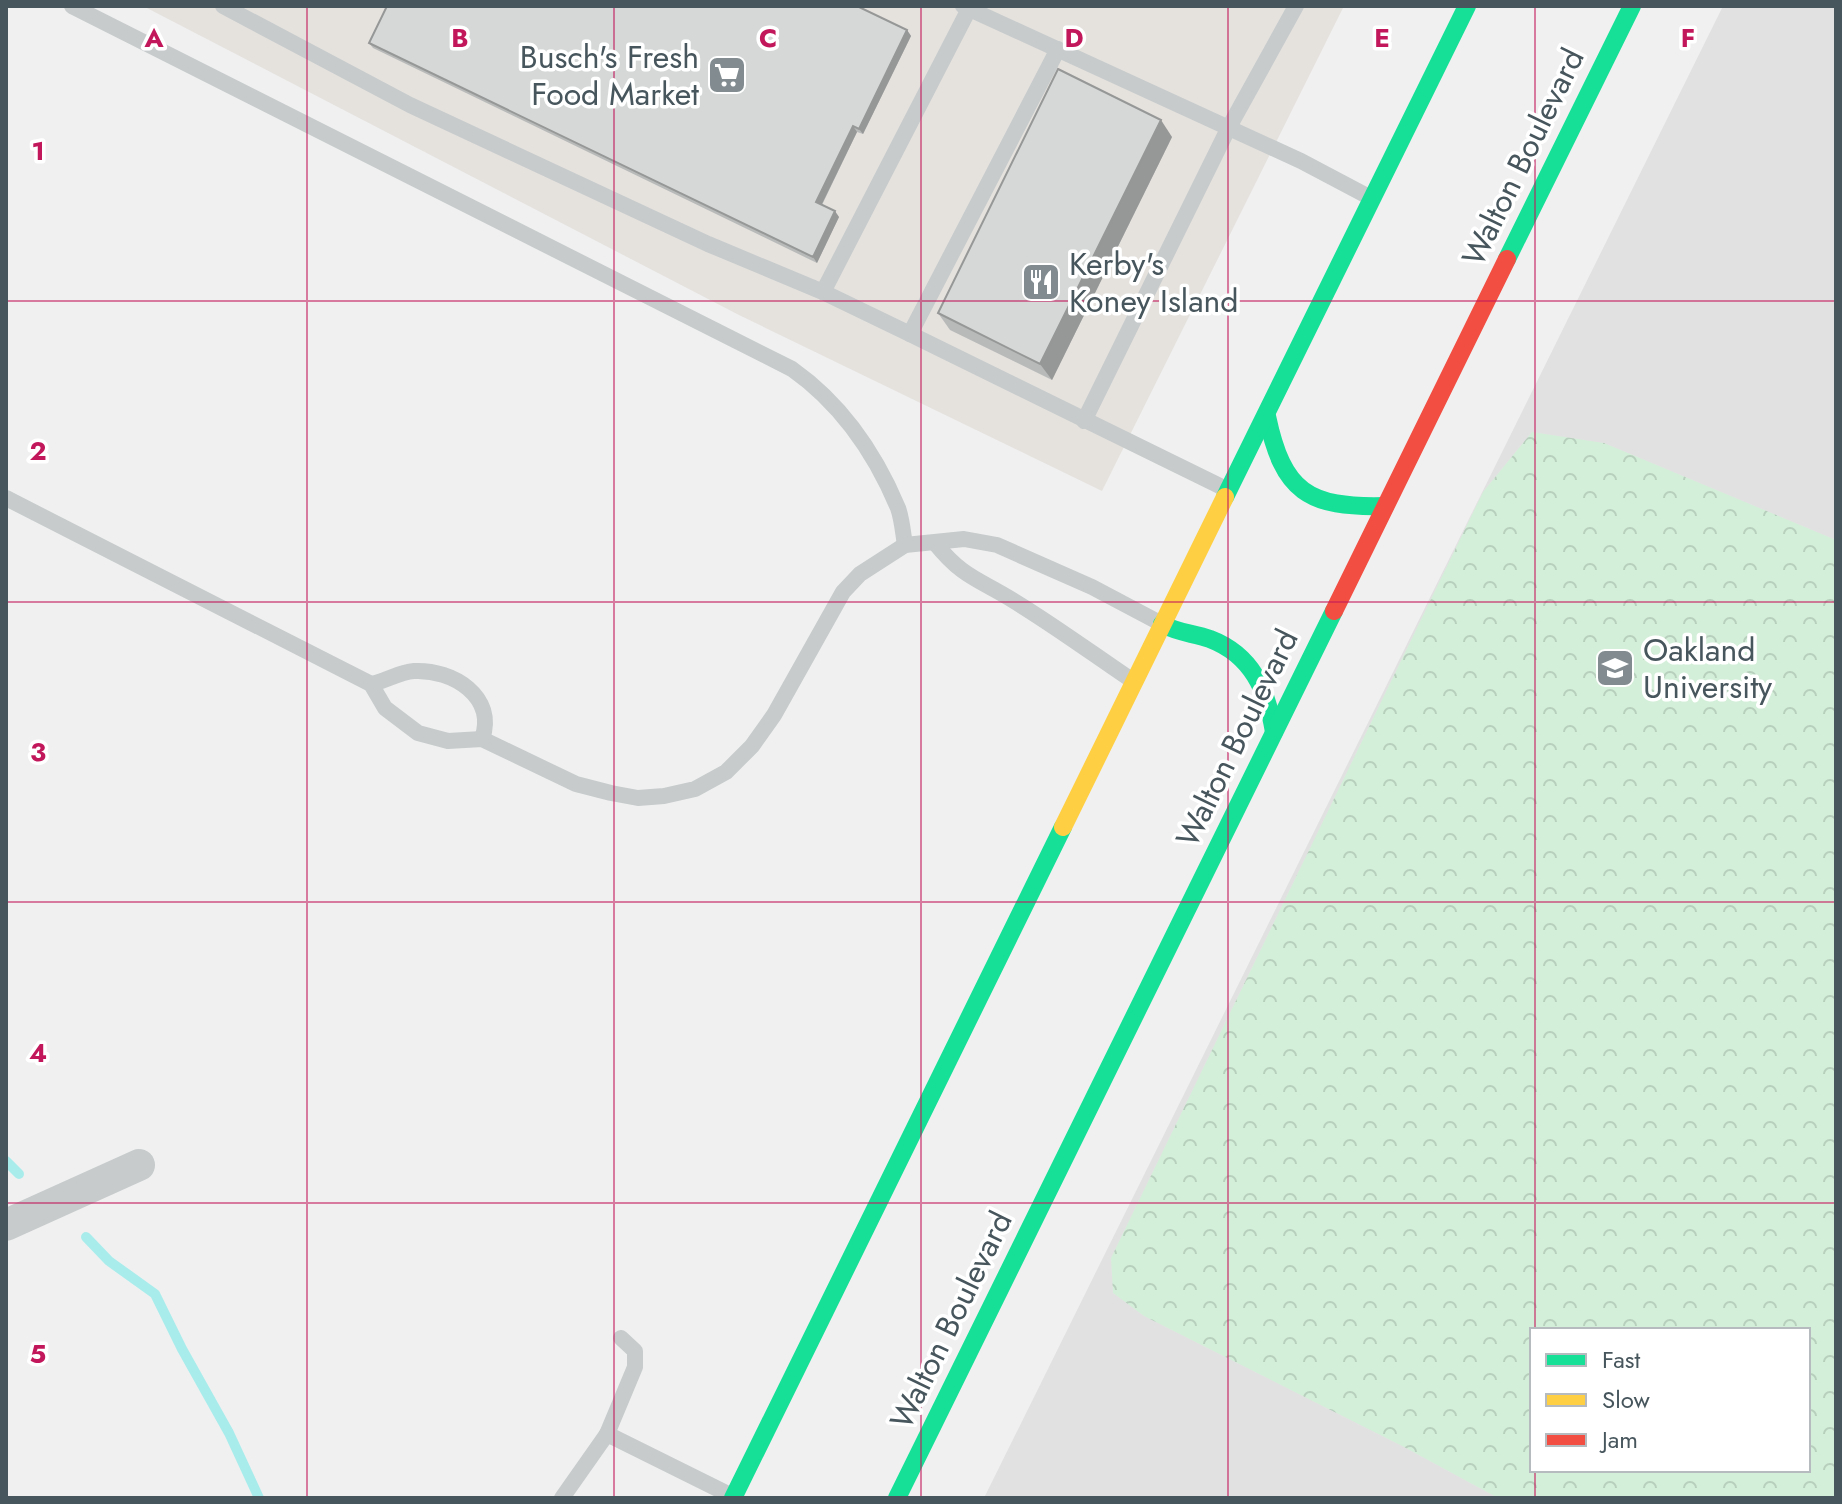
<svg xmlns="http://www.w3.org/2000/svg" width="1842" height="1504" viewBox="0 0 1842 1504" font-family="Jost,sans-serif">
  <defs>
    <pattern id="forest-crowns" width="20" height="18" patternUnits="userSpaceOnUse" patternTransform="scale(2)"><rect width="20" height="18" fill="#d4efd9"/><path d="M2 6a3 3 0 1 1 6 0M12 15a3 3 0 1 1 6 0" fill="none" stroke="#b7cfbd"/></pattern>
  </defs>
  <rect width="100%" height="100%" fill="#f0f0f0"/>
  <polygon fill="#e5e2de" points="143,6 1344,6 1102,491 739,315"/>
  <path fill="#e2e1e2" fill-rule="evenodd" d="M1723,6H1836V1498H984ZM1532,1330H1808V1470H1532Z"/>
  <path fill="url(#forest-crowns)" fill-rule="evenodd" d="M1532,432L1604,443L1836,540V1498H1498L1404,1447L1144,1316L1113,1293L1111,1258L1483,492ZM1532,1330H1808V1470H1532Z"/>
  <g fill="none" stroke-linecap="round" stroke-linejoin="round">
    <g stroke="#a9ecec" stroke-width="10">
      <polyline points="6,1161 19,1174"/>
      <polyline points="86,1237 109,1261 155,1294 182,1349 229,1433 259,1498"/>
    </g>
    <g stroke="#c7cbcc" stroke-width="16">
      <path d="M72,6L792,369C840,403 875,453 898,508C902,519 903,533 905,545"/>
      <polyline points="223,6 410,105 708,244 823,292"/>
      <polyline points="963,6 1301,161 1371,198"/>
      <polyline points="969,9 823,292 910,334 1058,49"/>
      <polyline points="910,334 1228,490"/>
      <polyline points="1084,421 1228,129 1296,6"/>
      <polyline points="6,498 371,684 385,708 418,733 448,741 482,739 576,784 611,793 638,798 664,796 695,789 726,772 752,746 774,715 843,592 860,574 905,545 964,539 997,545 1092,587 1160,623"/>
      <path d="M935,543C963,578 979,579 1014,601C1055,626 1093,654 1133,681"/>
      <path d="M371,684C386,681 399,672 414,671C453,669 497,697 482,739"/>
      <polyline points="607,1434 635,1367 635,1351 621,1338"/>
      <polyline points="562,1498 607,1434 732,1496"/>
    </g>
    <polyline stroke="#c7cbcc" stroke-width="32" points="6,1225 139,1165"/>
    <g stroke="#16e098" stroke-width="18">
      <polyline points="1507,259 1632,6"/>
      <path d="M1267,416C1283,492 1308,508 1385,506"/>
      <polyline points="1225,497 1467,6"/>
      <path d="M1162,624C1178,633 1193,633 1210,639C1252,655 1267,690 1274,732"/>
      <polyline points="733,1498 1063,827"/>
      <polyline points="897,1498 1334,611"/>
    </g>
    <polyline stroke="#ffcf43" stroke-width="18" points="1063,827 1225,497"/>
    <polyline stroke="#f24e42" stroke-width="18" points="1334,611 1507,259"/>
  </g>
  <g fill="#b8baba">
    <polygon points="907,30 911,36 863,134 857,132 822,205 839,217 817,263 373,48 369,43"/>
    <polygon points="1172,137 1052,380 950,330 938,313"/>
  </g>
  <g fill="#969797">
    <polygon points="907,30 911,36 863,134 859,129"/>
    <polygon points="1161,120 1172,137 1052,380 1040,364"/>
    <polygon points="853,126 857,132 820,208 816,202"/>
    <polygon points="835,211 839,217 817,263 813,257"/>
  </g>
  <g fill="#d6d8d8" stroke="#969797" stroke-width="2">
    <polygon points="387,6 857,6 907,30 859,129 853,126 816,202 835,211 813,257 369,43"/>
    <polygon points="1058,69 1161,120 1040,364 938,313"/>
  </g>
  <path fill="none" stroke="#c2185b" stroke-width="2" stroke-opacity="0.55" d="M307,6V1498M614,6V1498M921,6V1498M1228,6V1498M1535,6V1330M6,301H1836M6,602H1836M6,902H1836M6,1203H1836M1535,1470V1498"/>
  <defs>
    <g id="supermarket-square" transform="scale(2)"><rect x="-9" y="-9" width="18" height="18" rx="4" fill="#828c90" stroke="#fff"/><path d="M-6-5.5h2.5l.6 2H6L4.5 2H-2.5L-4.4-4H-6ZM-1.5 3.2a1.3 1.3 0 1 0 .1 0ZM3 3.2a1.3 1.3 0 1 0 .1 0Z" fill="#fff"/></g>
    <g id="restaurant-square" transform="scale(2)"><rect x="-9" y="-9" width="18" height="18" rx="4" fill="#828c90" stroke="#fff"/><path d="M-5-6h1v4h1v-4h1v4h1v-4h1v5L-1.5 .5V6h-2V.5L-5-1ZM5-6V6H3V1.5H1.5Q1.5-4 5-6Z" fill="#fff"/></g>
    <g id="university-square" transform="scale(2)"><rect x="-9" y="-9" width="18" height="18" rx="4" fill="#828c90" stroke="#fff"/><path d="M0-5L7-2L0 1L-7-2ZM-4 1L0 2.5L4 1V4Q0 6-4 4Z" fill="#fff"/></g>
  </defs>
  <g fill-rule="evenodd">
    <use href="#supermarket-square" x="727" y="75"/>
    <use href="#restaurant-square" x="1041" y="282"/>
    <use href="#university-square" x="1615" y="668"/>
  </g>
  <g text-anchor="middle" stroke-width="7" stroke-linejoin="round" paint-order="stroke">
    <g font-size="32" fill="#47565c" stroke="#fff" text-anchor="start">
      <text x="699" y="68" text-anchor="end">Busch's Fresh<tspan x="699" dy="37">Food Market</tspan></text>
      <text x="1069" y="275">Kerby's<tspan x="1069" dy="37">Koney Island</tspan></text>
      <text x="1643" y="661">Oakland<tspan x="1643" dy="37">University</tspan></text>
    </g>
    <g font-size="32" fill="#47565c" stroke="#fff">
      <text transform="translate(1523 157) rotate(-64)" y="11">Walton Boulevard</text>
      <text transform="translate(1237 738) rotate(-64)" y="11">Walton Boulevard</text>
      <text transform="translate(951 1320) rotate(-64)" y="11">Walton Boulevard</text>
    </g>
  </g>
  <g font-size="26" text-anchor="middle" font-weight="bold" fill="#c2185b" stroke="#fff" stroke-width="7" stroke-linejoin="round" paint-order="stroke">
    <text x="154" y="47">A</text>
    <text x="460" y="47">B</text>
    <text x="768" y="47">C</text>
    <text x="1074" y="47">D</text>
    <text x="1382" y="47">E</text>
    <text x="1688" y="47">F</text>
    <text x="38" y="160">1</text>
    <text x="38" y="460">2</text>
    <text x="38" y="761">3</text>
    <text x="38" y="1062">4</text>
    <text x="38" y="1363">5</text>
  </g>
  <rect width="1842" height="1504" fill="none" stroke="#47565c" stroke-width="16"/>
  <rect x="1530" y="1328" width="280" height="144" fill="#ffffff" stroke="#b5bbbe" stroke-width="2"/>
  <rect x="1546" y="1354" width="40" height="12" fill="#16e098" stroke="#b5bbbe" stroke-width="2"/>
  <text x="1602" y="1368" font-size="24" fill="#47565c">Fast</text>
  <rect x="1546" y="1394" width="40" height="12" fill="#ffcf43" stroke="#b5bbbe" stroke-width="2"/>
  <text x="1602" y="1408" font-size="24" fill="#47565c">Slow</text>
  <rect x="1546" y="1434" width="40" height="12" fill="#f24e42" stroke="#b5bbbe" stroke-width="2"/>
  <text x="1602" y="1448" font-size="24" fill="#47565c">Jam</text>
</svg>
